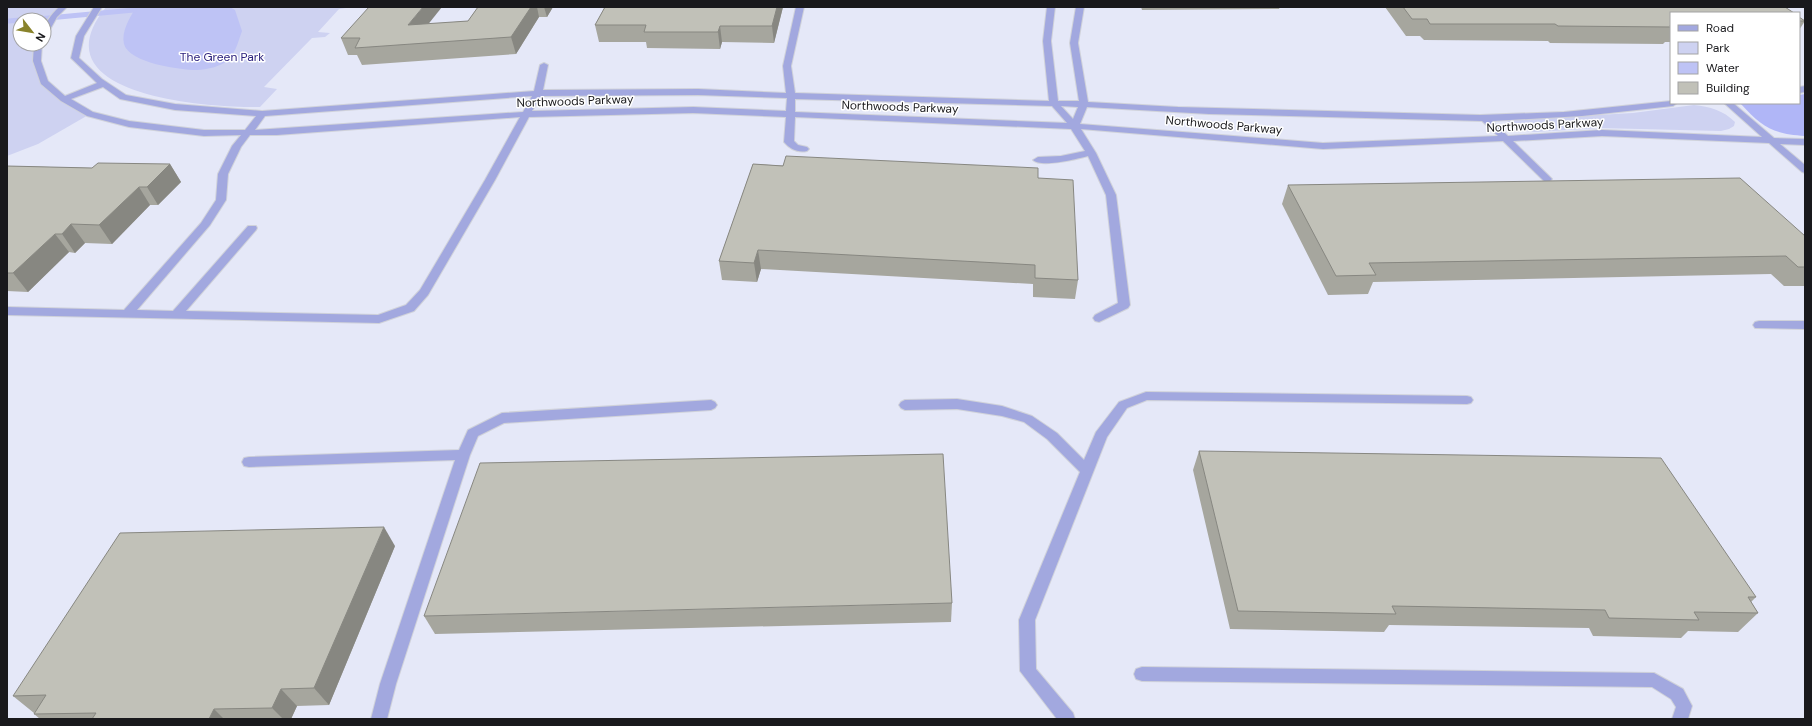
<svg xmlns="http://www.w3.org/2000/svg" width="1812" height="726" viewBox="0 0 1812 726" font-family="'DM Sans',sans-serif">
  <rect width="100%" height="100%" fill="#f3f5fe"/>
  <path fill="#e5e8f8" fill-rule="evenodd" d="M7,7H1805V719H7ZM1671,13H1799V103H1671ZM20,20H44V44H20Z"/>
  <g fill="#ced2f1">
    <polygon points="7,7 63,7 54,16 44,33 44,20 20,20 20,44 38,44 37,61 44,82 90,114 38,144 7,156"/>
    <path d="M106,7H353L339,9L318,32L330,33L325,37L312,38L264,87L277,89L260,107C208,108 34,96 106,7Z"/>
    <path d="M1694,105C1710,107 1723,110 1735,122L1734,126L1729,129L1721,131L1599,128L1535,132L1518,130L1510,126L1507,122L1510,120L1633,113Z"/>
  </g>
  <path fill="#b0b6f7" d="M1805,94V136C1772,134 1762,127 1740,103H1799V95Z"/>
  <path fill="#bec3f5" d="M136,7H230L235,10L242,31C239,39 236,52 229,59C223,66 206,70 197,70C180,70 129,63 124,44C121,31 130,18 136,7Z"/>
  <g fill="none" stroke-linecap="round" stroke-linejoin="round">
    <g stroke="#bec3f5" stroke-width="5">
      <polyline points="27,20 134,10"/>
      <polyline points="9,21 20,20"/>
    </g>
    <g stroke="#d0d2da" stroke-width="2">
      <g id="minor">
        <path d="M59,7H67L57,17L47,35H44C44,23 50,16 59,7Z"/>
        <path d="M94,7H102L84,36L79,58L102,79L126,95L175,104L262,111L534,91L540,65L544,63L548,65L543,90L698,89L786,93L783,66L796,7H804L791,66L795,93L1049,101L1043,41L1047,7H1055L1051,41L1058,101H1079L1070,43L1076,7H1084L1078,43L1088,102L1178,107L1480,115L1564,112L1671,101V103H1677L1673,106L1582,116L1492,121L1508,136L1602,130L1762,137L1724,103H1733L1774,138L1805,139V145L1780,144L1805,165V173L1802,172L1769,143L1602,136L1513,141L1550,177L1552,179L1550,181H1544L1503,141L1323,149L1081,129L1096,153L1116,195L1130,305L1128,308L1099,322L1095,321L1093,318L1095,315L1118,303L1106,195L1088,156C1077,159 1041,168 1033,160L1038,157L1061,156L1085,151L1071,129L795,117L794,141L798,145L807,147L809,149L807,151C798,153 790,149 784,142L786,117L693,113L529,117L495,180L428,295L414,311L379,323L7,315V307L124,310L201,223L216,200L218,174L232,146L241,135L204,136L129,127L87,116L61,101L41,84L33,61L34,44H42L41,61L48,81L65,96L97,83L71,58L76,36ZM103,87L120,99L175,110L256,116L245,130H204L129,121L93,112L71,99ZM698,95L787,98L786,111L693,107L532,111L541,96ZM532,96L523,112L255,130L265,116ZM795,99L1052,106L1067,123L795,112ZM1061,106L1078,107L1073,119ZM1087,107L1209,114L1482,121L1498,136L1323,143L1080,124ZM520,117L485,180L420,290L406,305L378,315L186,311L256,230L257,228L256,226H248L173,311L137,310L210,225L226,200L228,174L241,147L250,135H277Z"/>
        <polygon points="1805,86 1805,92 1799,93 1799,87"/>
        <polygon points="1759,321 1805,321 1805,329 1755,328 1753,325 1755,322"/>
        <polygon points="1146,392 1467,396 1471,397 1473,400 1471,403 1467,404 1147,400 1127,408 1107,437 1035,620 1036,669 1073,713 1075,719 1057,719 1020,671 1019,620 1080,472 1047,439 1024,422 1002,416 957,409 905,410 901,408 899,405 901,402 905,400 957,399 1002,406 1032,416 1057,433 1084,460 1096,432 1119,402"/>
        <polygon points="711,400 715,402 717,405 715,408 711,410 504,423 478,436 470,455 396,684 387,719 371,719 380,684 455,460 249,467 244,466 242,462 244,458 249,457 459,450 468,430 502,413"/>
        <polygon points="1142,667 1654,673 1683,689 1692,706 1688,719 1672,719 1676,707 1671,699 1652,687 1142,681 1136,679 1134,674 1136,669"/>
      </g>
    </g>
    <use href="#minor" fill="#a2a8df" fill-rule="evenodd"/>
  </g>
  <g fill="#a6a69e">
    <polygon points="478,7 553,7 547,17 539,17 516,54 362,65 357,55 348,55 341,38 429,24 468,21"/>
    <polygon points="605,7 783,7 774,43 722,42 720,49 647,48 646,42 599,42 595,25"/>
    <polygon points="1141,7 1280,7 1279,9 1142,10"/>
    <polygon points="1385,7 1785,7 1671,13 1671,42 1665,42 1663,44 1550,43 1548,41 1424,40 1420,36 1406,36"/>
    <polygon points="1799,17 1805,21 1799,30"/>
    <polygon points="170,164 181,182 158,205 150,205 112,244 85,243 75,253 69,252 28,292 7,291 7,166 92,168"/>
    <polygon points="753,164 1038,178 1078,280 1075,299 1033,297 1033,284 761,269 757,282 722,280 719,261"/>
    <polygon points="1288,185 1805,236 1805,286 1784,286 1771,274 1373,282 1368,294 1328,295 1282,204"/>
    <polygon points="1199,451 1756,597 1751,602 1758,613 1738,632 1688,631 1681,638 1593,636 1589,628 1389,625 1384,632 1230,629 1193,470"/>
    <polygon points="395,546 329,705 297,706 291,719 40,719 34,714 34,713 13,696"/>
    <polygon points="952,603 951,622 435,634 424,616"/>
  </g>
  <g fill="#878781">
    <polygon points="423,7 442,7 414,42 408,25"/>
    <polygon points="531,7 537,7 539,17 516,54 511,37"/>
    <polygon points="544,7 553,7 547,17"/>
    <polygon points="777,7 783,7 774,43 772,26"/>
    <polygon points="720,26 722,42 720,49 718,32"/>
    <polygon points="170,164 181,182 158,205 147,187"/>
    <polygon points="139,187 150,205 112,244 99,225"/>
    <polygon points="71,224 85,243 75,253 62,234"/>
    <polygon points="55,234 69,252 28,292 13,273"/>
    <polygon points="758,250 761,269 757,282 754,263"/>
    <polygon points="384,527 395,546 329,705 314,688"/>
    <polygon points="281,689 297,706 291,719 283,719 272,708"/>
    <polygon points="214,709 224,719 209,719"/>
  </g>
  <g fill="#c1c1b8" stroke="#878781">
    <polygon points="369,7 423,7 408,25 468,21 478,7 531,7 511,37 355,48 360,38 341,38"/>
    <polygon points="605,7 777,7 772,26 720,26 718,32 644,32 646,25 595,25"/>
    <polygon points="1403,7 1785,7 1794,13 1671,13 1671,25 1670,25 1671,27 1558,26 1555,24 1430,24 1427,19 1412,19"/>
    <polygon points="1799,17 1805,21 1799,21"/>
    <polygon points="786,156 1038,168 1038,178 1073,180 1078,280 1035,278 1035,265 758,250 754,263 719,261 753,164 783,166"/>
    <polygon points="98,163 170,164 147,187 139,187 99,225 71,224 62,234 55,234 13,273 7,273 7,166 92,168"/>
    <polygon points="1740,178 1805,236 1805,267 1798,267 1786,256 1369,263 1376,275 1336,276 1288,185"/>
    <polygon points="1199,451 1661,458 1756,597 1748,597 1758,613 1694,612 1699,620 1609,618 1605,610 1392,606 1396,614 1238,611"/>
    <polygon points="943,454 952,603 424,616 480,463"/>
    <polygon points="384,527 314,688 281,689 272,708 214,709 209,719 92,719 96,713 34,714 46,695 13,696 120,533"/>
  </g>
  <g text-anchor="middle" stroke-width="3" stroke-linejoin="round" paint-order="stroke">
    <g font-size="12" fill="#2c227d" stroke="#fff">
      <text x="222" y="61">The Green Park</text>
    </g>
    <g font-size="12" fill="#19191c" stroke="#fff">
      <text transform="translate(575 101) rotate(-2)" y="4">Northwoods Parkway</text>
      <text transform="translate(900 107) rotate(2)" y="4">Northwoods Parkway</text>
      <text transform="translate(1224 125) rotate(5)" y="4">Northwoods Parkway</text>
      <text transform="translate(1545 125) rotate(-3)" y="4">Northwoods Parkway</text>
    </g>
  </g>
  <rect width="1812" height="726" fill="none" stroke="#19191c" stroke-width="16"/>
  <rect x="1670" y="12" width="130" height="92" fill="#ffffff" stroke="#a3a3a4"/>
  <rect x="1678" y="25" width="20" height="6" fill="#a2a8df" stroke="#a3a3a4"/>
  <text x="1706" y="32" font-size="12" fill="#19191c">Road</text>
  <rect x="1678" y="42" width="20" height="12" fill="#ced2f1" stroke="#a3a3a4"/>
  <text x="1706" y="52" font-size="12" fill="#19191c">Park</text>
  <rect x="1678" y="62" width="20" height="12" fill="#bec3f5" stroke="#a3a3a4"/>
  <text x="1706" y="72" font-size="12" fill="#19191c">Water</text>
  <rect x="1678" y="82" width="20" height="12" fill="#c1c1b8" stroke="#a3a3a4"/>
  <text x="1706" y="92" font-size="12" fill="#19191c">Building</text>
  <g transform="translate(32 32) rotate(121)"><circle r="19" fill="#ffffff" stroke="#a3a3a4"/>
  <path d="M0-3L7 15L0 10L-7 15Z" fill="#89832b"/>
  <text y="-6" font-size="11" font-weight="bold" text-anchor="middle" fill="#19191c">N</text>
  </g>
</svg>
